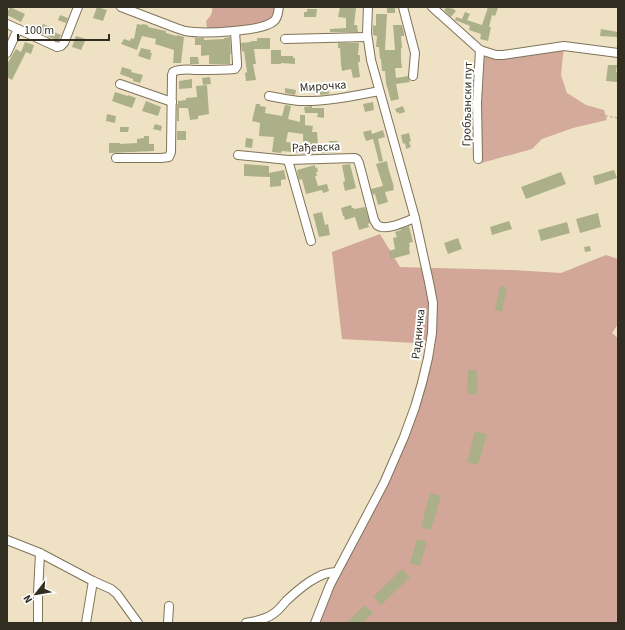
<svg xmlns="http://www.w3.org/2000/svg" width="625" height="630" viewBox="0 0 625 630" font-family="'Source Sans 3',sans-serif">
  <rect width="100%" height="100%" fill="#efe2c4"/>
  <polygon fill="#d4aa9d" points="564,46 561,75 567,93 586,105 604,110 607,120 573,128 542,139 532,149 478,164 480,138 480,50 489,53"/>
  <g fill="#d2a699">
    <path d="M212,7H276L273,17L268,23L230,29L207,28L206,21C210,17 213,13 212,7Z"/>
    <polygon points="380,234 400,267 513,270 561,273 606,255 618,259 618,324 612,333 618,338 618,623 318,623 324,605 387,482 433,344 342,339 332,252"/>
  </g>
  <g fill="#acb088" fill-rule="evenodd">
    <polygon points="10,7 25,14 21,22 7,15 7,13"/>
    <polygon points="97,7 107,10 103,21 93,18"/>
    <polygon points="340,7 356,8 354,25 357,25 358,32 330,32 330,29 346,28 346,18 338,17"/>
    <rect x="387" y="7" width="8" height="6"/>
    <polygon points="447,7 448,7 451,9 452,8 456,11 451,17 444,10"/>
    <polygon points="488,7 498,8 495,16 492,15 489,27 491,27 488,41 480,39 481,34 469,30 470,26 455,20 456,17 462,19 465,12 470,14 467,20 482,25"/>
    <polygon points="307,9 317,9 316,17 304,17 304,12 307,12"/>
    <polygon points="376,14 387,14 385,50 395,50 393,25 402,25 404,33 404,36 401,36 402,48 401,48 401,60 402,68 395,68 396,78 408,76 410,82 396,84 399,99 391,101 386,83 385,71 382,71 381,59 380,59 379,47 376,47 377,36 373,35 373,25 376,26"/>
    <polygon points="60,15 68,18 66,23 58,20"/>
    <polygon points="43,24 50,27 49,30 61,35 58,41 39,32"/>
    <polygon points="137,24 142,25 142,24 148,25 148,27 166,31 166,33 177,36 177,35 184,37 181,63 173,63 174,50 155,44 156,39 142,36 137,50 121,44 124,39 130,41 131,38 134,39"/>
    <polygon points="601,29 618,32 618,37 600,36"/>
    <polygon points="76,36 86,39 81,50 72,47"/>
    <polygon points="230,37 231,54 230,54 230,64 209,64 209,55 201,56 201,45 195,45 195,38 204,38 204,40 224,39 224,38"/>
    <polygon points="257,38 270,38 270,49 254,49 256,64 253,64 256,80 246,81 245,73 247,72 244,51 242,52 241,43 251,42 251,41 257,41"/>
    <polygon points="25,42 34,45 31,54 26,52 12,80 7,77 7,64 16,49 21,52"/>
    <polygon points="338,43 359,43 358,55 360,55 360,62 358,62 360,77 353,78 351,69 342,71 341,64 340,48 338,48"/>
    <polygon points="141,48 151,50 150,53 152,53 150,60 138,56"/>
    <polygon points="271,50 281,50 281,56 293,56 293,58 295,58 295,64 281,63 281,64 271,64"/>
    <polygon points="190,57 198,57 199,64 190,64"/>
    <polygon points="608,65 617,65 616,72 618,73 617,82 606,81"/>
    <polygon points="122,67 132,70 131,72 143,75 140,83 133,81 133,79 120,74"/>
    <polygon points="210,77 211,84 203,85 202,78"/>
    <polygon points="192,79 192,88 179,89 179,81"/>
    <polygon points="328,83 329,94 320,95 320,90 305,91 304,84"/>
    <polygon points="207,85 209,114 198,116 198,119 190,120 188,108 179,108 179,121 177,121 177,104 178,104 178,101 186,100 186,98 197,97 196,86"/>
    <polygon points="285,88 296,90 295,95 285,93"/>
    <polygon points="115,92 128,96 128,95 136,98 132,108 112,101"/>
    <polygon points="146,101 161,107 158,116 142,111"/>
    <polygon points="373,102 374,110 365,112 363,104"/>
    <path d="M256,104H260V106L266,107L265,113L282,116L285,105L291,106L288,119L300,122V115H305V125L313,126L312,132H317L318,144L320,143V146L329,145V141H338L339,152L302,154V153L282,151L281,153L272,152L274,137L259,136L260,123L252,121ZM288,132L303,134V144L286,142Z"/>
    <polygon points="312,106 312,108 324,108 324,118 317,117 318,113 305,113 304,107"/>
    <polygon points="403,106 405,112 399,114 399,112 397,113 395,109"/>
    <polygon points="107,114 116,116 115,123 106,121"/>
    <polygon points="155,124 162,126 161,131 153,129"/>
    <polygon points="120,127 129,127 128,132 120,132"/>
    <polygon points="371,130 372,134 383,130 385,137 378,139 383,161 379,162 373,139 366,141 363,132"/>
    <rect x="177" y="131" width="9" height="9"/>
    <polygon points="409,133 411,141 409,142 411,147 406,149 405,143 403,144 401,135"/>
    <polygon points="144,136 149,136 149,144 154,144 154,151 109,153 109,143 120,143 120,144 137,143 137,139 144,138"/>
    <polygon points="246,138 253,139 252,148 245,147"/>
    <polygon points="387,161 388,167 394,187 393,188 394,190 385,192 388,202 378,205 375,194 373,195 371,189 383,186 376,164"/>
    <polygon points="244,164 269,166 269,173 284,170 286,179 281,180 281,186 270,187 270,177 244,176"/>
    <polygon points="350,164 356,188 345,191 343,182 345,181 342,165"/>
    <polygon points="315,165 315,168 317,167 318,172 316,172 317,176 315,176 318,186 327,184 329,191 323,193 322,190 306,194 302,179 299,180 297,170"/>
    <polygon points="614,170 617,178 595,185 593,176"/>
    <polygon points="561,172 566,184 526,199 521,187"/>
    <polygon points="351,205 352,208 354,208 354,209 365,207 370,223 368,224 369,227 359,230 355,217 345,220 344,216 343,216 341,208"/>
    <polygon points="322,212 325,225 328,224 330,235 319,237 313,214"/>
    <polygon points="598,213 601,227 580,233 576,219"/>
    <polygon points="509,221 512,229 492,235 490,227"/>
    <polygon points="567,222 570,233 541,241 538,230"/>
    <polygon points="409,226 413,242 409,243 410,247 409,247 410,254 391,259 389,251 395,249 393,238 397,237 395,232 401,230 401,229"/>
    <polygon points="458,238 462,249 448,254 444,243"/>
    <polygon points="590,246 591,251 585,252 584,247"/>
    <polygon points="500,286 507,288 502,312 495,310"/>
    <polygon points="468,370 477,370 477,394 467,394"/>
    <polygon points="475,431 487,434 478,465 467,462"/>
    <polygon points="430,493 441,496 431,530 421,527"/>
    <polygon points="417,539 427,542 420,566 410,563"/>
    <polygon points="402,569 410,577 381,605 373,597"/>
    <polygon points="365,605 373,613 362,623 346,623"/>
  </g>
  <g fill="none" stroke-linecap="round" stroke-linejoin="round">
    <g stroke="#7f7359" stroke-width="10">
      <g id="minor">
        <path d="M121,7L176,28C179,29 182,30 185,31C202,34 262,32 274,21C278,18 278,12 279,7"/>
        <polyline points="403,7 415,53 413,76"/>
        <polyline points="432,7 480,50 496,55 503,55 564,46 618,53"/>
        <polyline points="7,24 18,29"/>
        <polyline points="285,39 367,37"/>
        <polyline points="7,53 18,29 57,47 61,46 64,43 78,7"/>
        <polyline points="120,84 172,102"/>
        <path d="M269,96C279,98 289,100 299,101C326,102 353,96 379,91"/>
        <path d="M238,155L288,160L355,158L357,159L359,163L374,220C375,221 376,224 377,225C386,232 406,221 415,218"/>
        <path d="M116,158H161L169,157L171,152L172,75L173,72C181,68 190,70 198,70C210,70 223,70 235,69L237,66V63L235,31"/>
        <polyline points="478,159 477,103 480,50"/>
        <polyline points="288,160 311,241"/>
        <polyline points="7,540 40,553 93,581 111,589 117,594 138,623"/>
        <polyline points="38,623 38,593 40,553"/>
        <polyline points="86,623 93,581"/>
        <polyline points="168,623 169,606"/>
        <path d="M246,623C255,621 265,620 273,614C278,611 282,606 286,601C299,589 318,572 336,572"/>
        <polyline points="315,623 330,585 384,483 404,437 415,407 422,383 428,358 432,333 433,303 429,282 415,218 371,60 367,33 368,7"/>
      </g>
    </g>
    <polyline stroke="#b2a890" stroke-width="1" stroke-dasharray="3 2" stroke-linecap="butt" points="600,115 618,118"/>
    <use href="#minor" stroke="#fff" stroke-width="8"/>
  </g>
  <g text-anchor="middle" stroke-width="4" stroke-linejoin="round" paint-order="stroke">
    <g font-size="12" fill="#312d21" stroke="#fff">
      <text transform="translate(323 86) rotate(-4)" y="4">Мирочка</text>
      <text transform="translate(467 104) rotate(-89)" y="4">Гробљански пут</text>
      <text transform="translate(316 147) rotate(-2)" y="4">Рађевска</text>
      <text transform="translate(418 334) rotate(-84)" y="4">Радничка</text>
    </g>
  </g>
  <rect width="625" height="630" fill="none" stroke="#312d21" stroke-width="16"/>
  <g transform="translate(36 594) rotate(239)" stroke="#ffffff" stroke-width="3" paint-order="stroke">
  <path d="M0-3L7 15L0 10L-7 15Z" fill="#312d21"/>
  <text y="-6" font-size="11" font-weight="bold" text-anchor="middle" fill="#312d21">N</text>
  </g>
  <path d="M18 34v6h91v-6" fill="none" stroke="#312d21" stroke-width="2"/>
  <text x="24" y="34" font-size="12" fill="#312d21" stroke="#ffffff" stroke-width="3" paint-order="stroke">100 m</text>
</svg>
